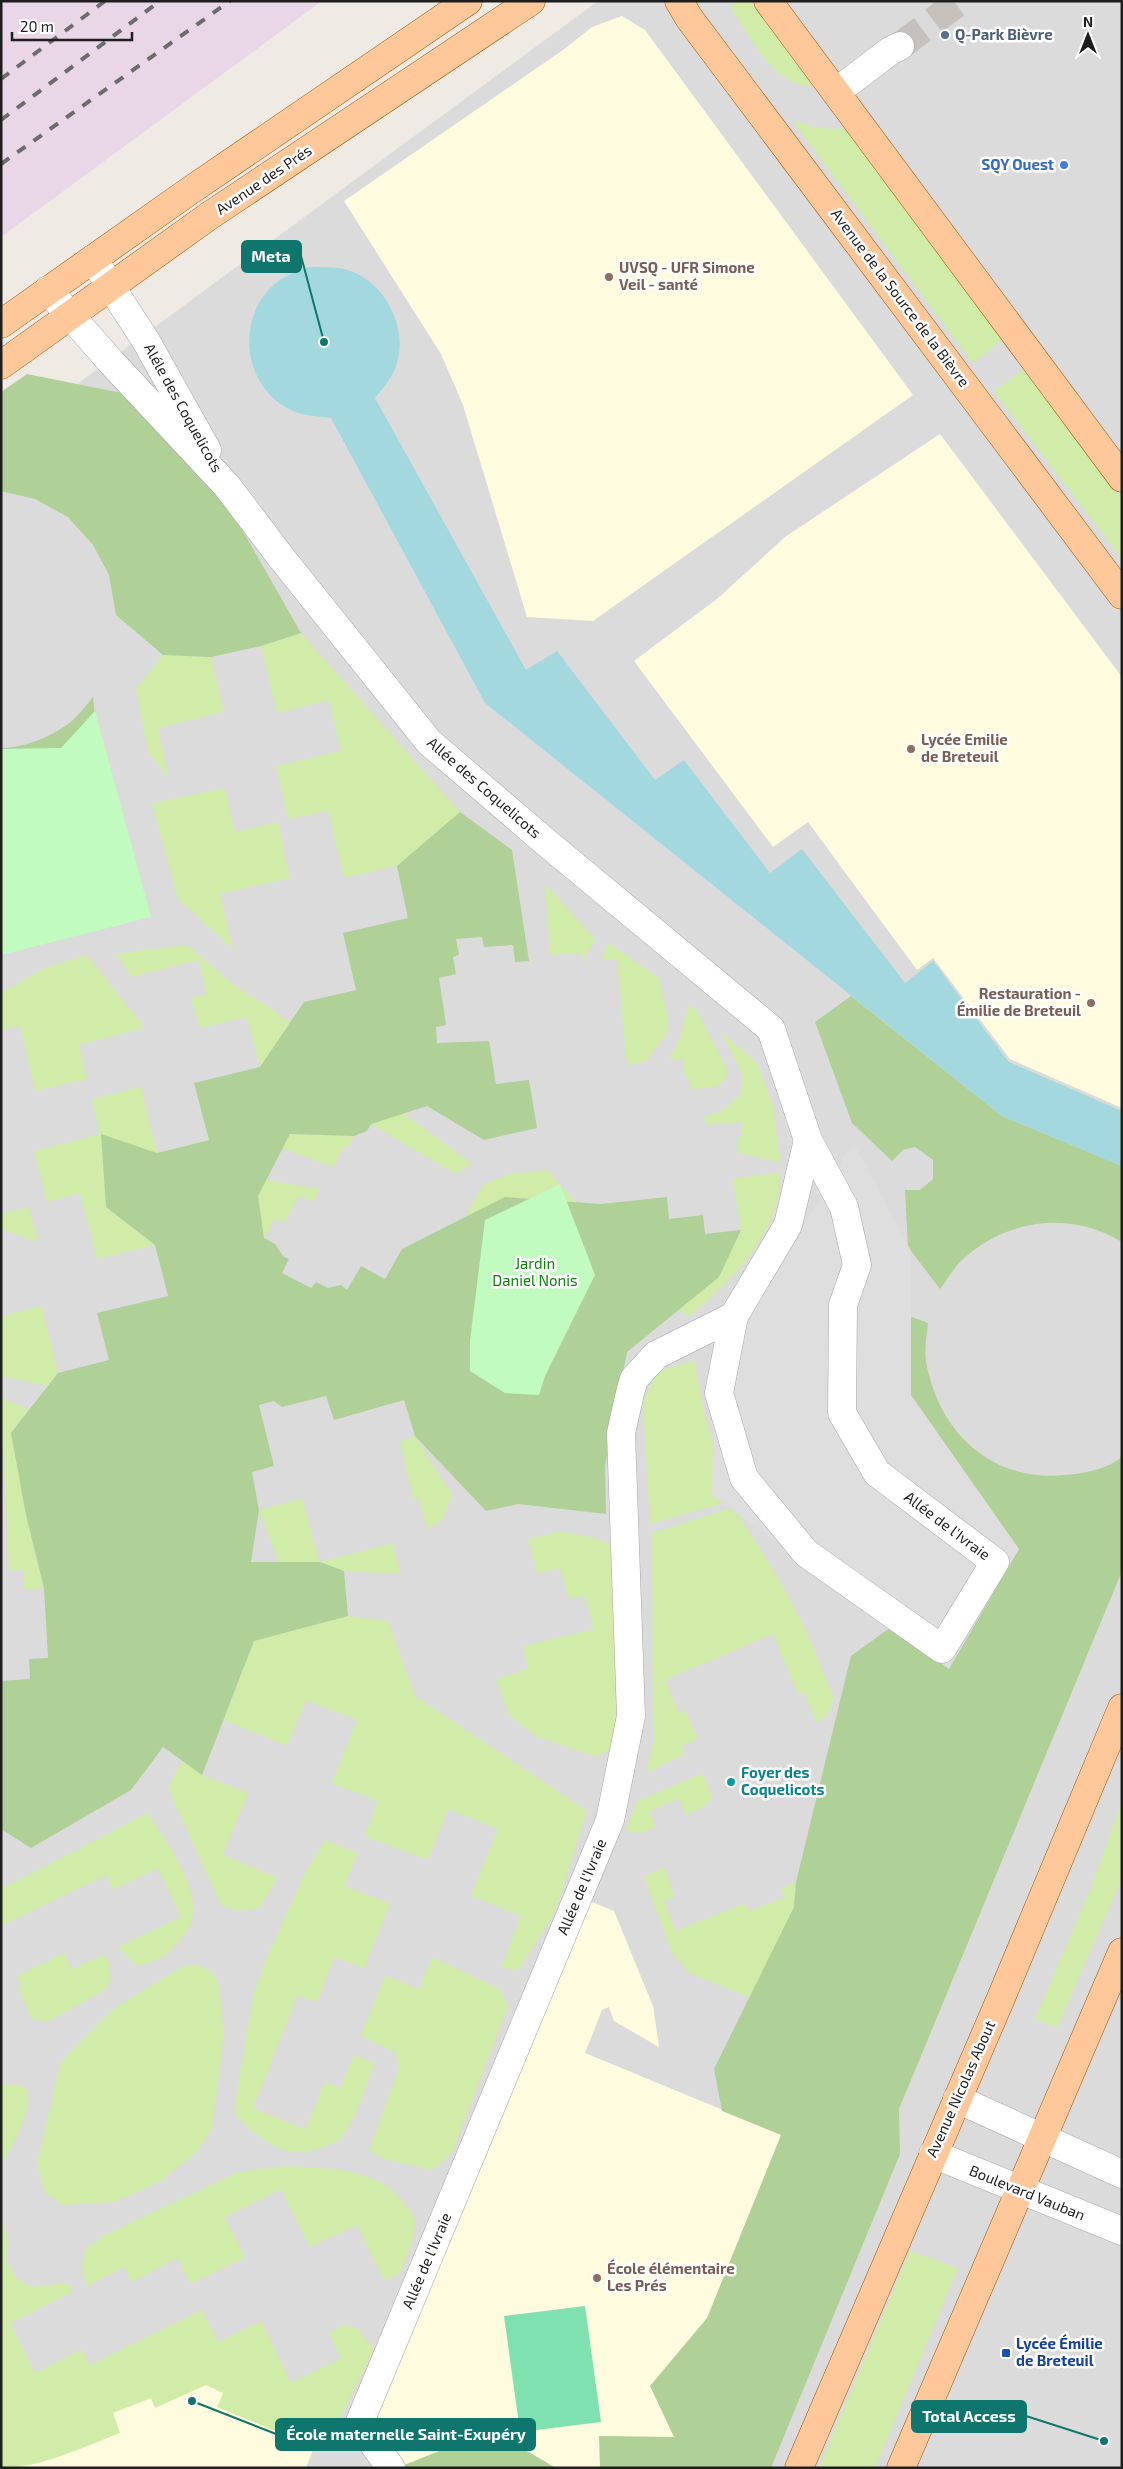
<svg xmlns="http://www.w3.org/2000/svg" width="1123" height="2469" viewBox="0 0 1123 2469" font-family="'Exo 2',sans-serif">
  <rect width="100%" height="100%" fill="#f0eae4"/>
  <polygon fill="#dcdbdb" points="598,1 1122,1 1122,2468 1,2468 1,440"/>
  <polygon fill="#e9d6e7" points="1,1 322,1 1,237"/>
  <g fill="#fffbde">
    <polygon points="622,16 645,30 913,395 593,621 527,617 463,405 441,354 344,201 563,50 592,27"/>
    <polygon points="940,434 1122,677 1122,1108 1010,1059 933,958 917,970 808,822 773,847 634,661 717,599 785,537"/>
    <polygon points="587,1900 614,1911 653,2006 659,2047 614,2021 609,2007 602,2010 585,2053 817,2149 689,2468 405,2468 374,2408"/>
    <polygon points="189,2372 321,2429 306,2468 1,2468"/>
  </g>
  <g fill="#d1eba8">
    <path d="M737,1H751L813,86C773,86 750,36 730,7Z"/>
    <polygon points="792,120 817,128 847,129 1003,339 973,363"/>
    <polygon points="1024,369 1122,498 1122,559 994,391"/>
    <polygon points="301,633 460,812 397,866 344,878 328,811 288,819 276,766 341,751 329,700 277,713 261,646"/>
    <polygon points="163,655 211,657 224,712 158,728 169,778 148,752 136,689"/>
    <polygon points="225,788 235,832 278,822 290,878 220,894 233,949 178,899 152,803"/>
    <polygon points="545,884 595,939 582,962 581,953 550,955"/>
    <polygon points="609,943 659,978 667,1014 667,1034 645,1062 627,1065 617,959 601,960"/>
    <polygon points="187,945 239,989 275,1011 290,1023 260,1067 247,1017 200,1028 191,998 207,994 198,960 132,977 116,954"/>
    <polygon points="87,955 145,1028 79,1045 87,1079 35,1091 20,1026 1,1030 1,993 47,967"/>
    <path d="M689,1004L697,1011L728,1071C724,1090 707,1088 691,1089L689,1080L684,1073L683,1059L669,1060L680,1037Z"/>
    <polygon points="721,1032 757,1063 773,1105 780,1162 738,1153 737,1140 742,1135 742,1122 706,1125 705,1116 721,1112 741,1093 743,1076"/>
    <polygon points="141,1087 157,1153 106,1207 155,1245 97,1259 80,1193 47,1202 34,1151 100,1134 92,1099"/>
    <polygon points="403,1113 472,1164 456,1174 371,1124"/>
    <polygon points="290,1134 354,1136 348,1148 345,1145 333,1167 282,1148"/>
    <polygon points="547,1170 576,1202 505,1197 464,1219 483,1185 510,1174"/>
    <path d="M780,1172C782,1232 731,1282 688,1317L679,1310L718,1277L741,1230L733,1179Z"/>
    <polygon points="266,1180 320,1189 313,1202 300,1195 284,1223 275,1219 264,1238 258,1196"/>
    <polygon points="29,1207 38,1242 1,1229 1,1214"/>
    <polygon points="42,1306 58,1373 47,1386 1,1376 1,1316"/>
    <polygon points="694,1360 705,1416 731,1501 650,1524 643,1401 657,1372"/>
    <polygon points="1,1398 29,1409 11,1433 26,1515 44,1588 24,1590 23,1570 9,1571"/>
    <polygon points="415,1436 452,1494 443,1519 428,1529 418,1498 413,1499 400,1442"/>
    <polygon points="302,1498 320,1562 393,1543 401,1574 344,1571 320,1562 279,1562 259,1510"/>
    <path d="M734,1507L777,1576L805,1628L833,1696C833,1710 828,1715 817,1723L804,1692L798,1694L773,1634L665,1680L679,1713L685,1710L698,1739L681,1746L684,1754L646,1773L653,1742L652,1533Z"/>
    <polygon points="561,1531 595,1538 617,1548 618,1661 616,1746 596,1757 536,1736 510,1716 496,1679 528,1669 523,1646 594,1629 585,1596 569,1599 560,1568 537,1573 528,1539"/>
    <polygon points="348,1616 388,1621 415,1696 587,1811 555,1912 519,1969 501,1968 521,1916 471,1896 498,1829 448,1809 428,1860 365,1836 378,1801 332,1783 357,1720 306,1700 287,1746 224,1720 254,1641"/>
    <polygon points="182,1760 202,1775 248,1793 223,1855 278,1878 259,1908 239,1911 221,1905 168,1788"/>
    <polygon points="703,1773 712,1797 704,1807 686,1815 679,1799 649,1811 656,1827 641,1833 625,1831 637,1801"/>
    <polygon points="1122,1801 1122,1878 1057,2028 1035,2019 1090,1890"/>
    <path d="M148,1813C165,1841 205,1891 190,1926C187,1932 180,1939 176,1944C167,1957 151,1965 136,1965L118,1947L181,1917L158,1868L113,1890L106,1875L1,1926V1889Z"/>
    <path d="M325,1840L358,1853L344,1886L390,1904L364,1968L334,1957L317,2002L298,1995L253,2108L305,2129L325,2082L340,2088L354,2055L374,2063C365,2089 358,2115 342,2137C339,2142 331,2144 326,2146C287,2164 262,2140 236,2116V2097L253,1996L268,1955L304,1875Z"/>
    <polygon points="664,1867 675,1896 664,1901 676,1931 745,1903 749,1911 785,1897 781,1888 796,1882 794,1907 751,1998 690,1973 672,1953 644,1877"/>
    <polygon points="64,1953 72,1969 104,1955 109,1963 111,1980 105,1990 47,2022 32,2019 20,1992 18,1975"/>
    <polygon points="432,1957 500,1989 508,2006 452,2153 432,2170 384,2159 369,2150 399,2068 396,2053 361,2036 385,1976 419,1989"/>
    <polygon points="200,1965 215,1975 219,1987 224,2034 212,2129 197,2152 159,2182 115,2202 62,2205 44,2191 37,2164 60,2063 112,2010 183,1966"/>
    <path d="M1,2084L20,2085L28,2090C30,2116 14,2143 1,2165Z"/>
    <path d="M286,2166C327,2169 377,2166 403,2202C407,2207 413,2213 414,2218C418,2235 405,2257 400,2274L384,2280L357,2225L310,2247L281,2189L225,2217L245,2258L190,2284L178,2258L131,2282L124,2267L86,2286L82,2265L86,2248L105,2235L238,2172Z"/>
    <path d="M1,2216L8,2238L6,2260L16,2278L31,2287L68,2283L72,2292L10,2323L35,2373L82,2349L90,2365L202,2310L218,2342L261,2321L291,2383L341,2358L329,2333L343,2325L357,2328L374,2349L338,2422L309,2440L296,2434L295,2439L217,2407L223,2393L206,2385L155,2408L151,2398L113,2413L120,2433C83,2447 41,2468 1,2468Z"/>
    <polygon points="910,2251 958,2268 875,2468 819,2468"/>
  </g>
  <g fill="#afd097">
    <polygon points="27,374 127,394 232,512 301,633 261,646 211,657 163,655 116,615 109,575 93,545 68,517 35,499 1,491 1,392"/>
    <path d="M93,697L101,774L1,799V748C25,748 57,735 75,718C81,712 87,704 93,697Z"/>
    <polygon points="460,812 512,850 529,961 515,962 513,945 484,947 482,937 456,939 459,955 453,957 456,974 439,978 446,1025 436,1027 437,1043 489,1041 496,1084 529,1080 537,1128 484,1140 427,1106 371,1124 367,1131 354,1136 290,1134 258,1196 264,1238 275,1244 283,1256 289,1259 282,1273 311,1288 316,1282 328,1288 341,1285 347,1290 361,1266 385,1279 402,1249 505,1197 600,1204 667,1197 669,1219 703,1215 705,1234 741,1230 719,1277 627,1352 605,1466 606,1514 518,1504 486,1511 415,1436 404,1400 334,1420 326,1396 282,1407 274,1401 259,1405 274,1466 252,1472 259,1510 251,1562 320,1562 344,1571 348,1616 254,1641 202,1775 163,1747 131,1790 31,1848 1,1829 1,1681 30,1679 29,1659 48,1658 44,1588 26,1515 11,1433 58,1373 109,1360 97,1313 168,1296 155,1245 106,1207 101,1134 157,1153 209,1140 194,1083 260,1067 304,1002 356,990 343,933 408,918 397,866"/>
    <path d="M851,996L1002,1116L1122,1166V1242C1070,1210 1005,1219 961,1261C953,1269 947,1280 940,1289L908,1247L905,1190H920L933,1179V1160L915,1147L903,1150L892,1161L852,1123L815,1022Z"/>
    <path d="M885,1307L928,1323C927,1335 924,1349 926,1361C938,1431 990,1482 1064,1475C1083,1474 1107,1469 1122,1457V1571L899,2109L900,2154L771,2468H600L599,2436L674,2437L650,2386L707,2318L781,2135L722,2111L714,2069L794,1907L796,1882L851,1656L962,1576Z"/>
    <polygon points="491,2430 556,2468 397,2468"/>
  </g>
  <g fill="#c1fbbf">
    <polygon points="95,711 151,917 1,955 1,749 61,748"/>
    <polygon points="560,1184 595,1275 545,1376 539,1395 505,1393 470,1371 470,1341 485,1220"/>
  </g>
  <polygon fill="#7fe1b0" points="585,2306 601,2422 520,2432 504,2316"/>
  <polygon fill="#dedede" points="853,1142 911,1251 911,1395 1019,1549 949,1669 712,1495 715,1314 795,1241"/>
  <path fill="#a3d8df" d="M308,267C325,267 342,266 358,274C394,293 413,344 389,380C385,387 379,392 375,398L526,670L557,651L655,780L684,760L770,873L802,849L905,983L933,961L1009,1062L1122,1111V1166L1002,1116L485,703L331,418C316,416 301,416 287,408C241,382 236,315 277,282C286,275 298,272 308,267Z"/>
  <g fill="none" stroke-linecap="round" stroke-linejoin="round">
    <polyline stroke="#c6c1bc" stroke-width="28" stroke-dasharray="28 14" stroke-linecap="butt" points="900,46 960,1"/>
    <g stroke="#a5a5a5" stroke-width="29">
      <g id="minor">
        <polyline points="836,92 890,51 900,46"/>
        <polyline points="93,259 146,341 207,450"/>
        <polyline points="48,290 112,363 227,486 280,556 429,742 548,844 771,1029 808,1140 844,1207 857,1265 843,1305 842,1413 877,1473 995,1562 942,1649 806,1553 744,1478 719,1393 734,1316 788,1225 808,1140"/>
        <polyline points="957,2099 1122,2174"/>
        <polyline points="933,2154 1122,2231"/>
        <polyline points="391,2468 359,2424 610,1820 631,1716 621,1433 630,1393 634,1379 656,1355 734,1316"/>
      </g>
    </g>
    <g stroke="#950" stroke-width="29">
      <g id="major">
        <polyline points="679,1 689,18 1122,595"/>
        <polyline points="768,1 1122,478"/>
        <polyline points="1,324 188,192 468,1"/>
        <polyline points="1,365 209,216 531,1"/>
        <polyline points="799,2468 1001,1998 1122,1708"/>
        <polyline points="901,2468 1122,1952"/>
      </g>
    </g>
    <use href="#minor" stroke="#fff" stroke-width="28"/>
    <use href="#major" stroke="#ffc89a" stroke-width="28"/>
    <g stroke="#6c6c6c" stroke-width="4" stroke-dasharray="10 10" stroke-linecap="butt">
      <polyline points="1,79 105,1"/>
      <polyline points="1,120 160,1"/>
      <polyline points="1,164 230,1"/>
    </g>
  </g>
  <circle fill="#5c6f8a" stroke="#fff" stroke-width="2" cx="945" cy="35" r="5"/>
  <circle fill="#3f7fe0" stroke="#fff" stroke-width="2" cx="1064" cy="165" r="5"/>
  <g fill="#8d6e63" stroke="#fff" stroke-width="2">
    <circle cx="609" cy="277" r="5"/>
    <circle cx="911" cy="749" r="5"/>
    <circle cx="1091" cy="1003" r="5"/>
    <circle cx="597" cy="2278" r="5"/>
  </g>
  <circle fill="#0f9aa8" stroke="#fff" stroke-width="2" cx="731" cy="1782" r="5"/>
  <rect fill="#1a4fb4" stroke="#fff" stroke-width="2" x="1001" y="2348" width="10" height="10" rx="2.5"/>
  <g text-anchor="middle" stroke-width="5" stroke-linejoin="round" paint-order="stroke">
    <g font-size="15" font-weight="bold" fill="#4e5e75" stroke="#fff" text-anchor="start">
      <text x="955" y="40">Q-Park Bièvre</text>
    </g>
    <g font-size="15" font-weight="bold" fill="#366cbe" stroke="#fff" text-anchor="end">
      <text x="1054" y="170">SQY Ouest</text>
    </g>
    <g font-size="15" fill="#1e1e1e" stroke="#fff">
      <text transform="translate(264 180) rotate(-34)" y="5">Avenue des Prés</text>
      <text transform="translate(900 298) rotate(53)" y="5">Avenue de la Source de la Bièvre</text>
      <text transform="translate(183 408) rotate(61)" y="5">Aléle des Coquelicots</text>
      <text transform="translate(484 788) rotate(41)" y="5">Allée des Coquelicots</text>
      <text transform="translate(947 1526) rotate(37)" y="5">Allée de l'Ivraie</text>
      <text transform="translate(582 1887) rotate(-67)" y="5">Allée de l'Ivraie</text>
      <text transform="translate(961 2089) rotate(-66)" y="5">Avenue Nicolas About</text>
      <text transform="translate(1027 2193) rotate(22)" y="5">Boulevard Vauban</text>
      <text transform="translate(427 2261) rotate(-67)" y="5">Allée de l'Ivraie</text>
    </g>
    <g font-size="15" font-weight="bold" fill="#785e54" stroke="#fff" text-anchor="start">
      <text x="619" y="273">UVSQ - UFR Simone<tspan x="619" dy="17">Veil - santé</tspan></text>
      <text x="921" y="745">Lycée Emilie<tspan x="921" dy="17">de Breteuil</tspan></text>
      <text x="1081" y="999" text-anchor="end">Restauration -<tspan x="1081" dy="17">Émilie de Breteuil</tspan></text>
      <text x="607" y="2274">École élémentaire<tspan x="607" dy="17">Les Prés</tspan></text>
    </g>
    <g font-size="15" fill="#0c8108" stroke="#fff">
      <text x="535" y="1269">Jardin<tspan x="535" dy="17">Daniel Nonis</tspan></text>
    </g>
    <g font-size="15" font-weight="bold" fill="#0d838f" stroke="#fff" text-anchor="start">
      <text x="741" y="1778">Foyer des<tspan x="741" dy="17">Coquelicots</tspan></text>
    </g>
    <g font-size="15" font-weight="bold" fill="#164399" stroke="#fff" text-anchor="start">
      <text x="1016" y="2349">Lycée Émilie<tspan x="1016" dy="17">de Breteuil</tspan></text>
    </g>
  </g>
  <path fill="none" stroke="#0f766e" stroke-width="2" d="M324 342L301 256M1104 2441L1026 2416M192 2401L276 2434"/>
  <g fill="#0f766e" stroke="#fff" stroke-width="2">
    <circle cx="324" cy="342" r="5"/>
    <circle cx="1104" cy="2441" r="5"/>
    <circle cx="192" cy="2401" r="5"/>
  </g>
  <g fill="#0f766e" stroke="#0f766e" stroke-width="2">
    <rect x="242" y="241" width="59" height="31" rx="5"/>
    <rect x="912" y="2401" width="114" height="31" rx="5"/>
    <rect x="276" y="2419" width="259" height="31" rx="5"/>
  </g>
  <g font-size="16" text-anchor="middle" font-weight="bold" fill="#fff">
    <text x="271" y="262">Meta</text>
    <text x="969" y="2422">Total Access</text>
    <text x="406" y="2440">École maternelle Saint-Exupéry</text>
  </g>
  <rect width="1123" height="2469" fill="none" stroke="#1e1e1e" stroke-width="5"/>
  <g transform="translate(1088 35)" stroke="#ffffff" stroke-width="4" paint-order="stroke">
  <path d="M0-4L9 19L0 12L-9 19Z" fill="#1e1e1e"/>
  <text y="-8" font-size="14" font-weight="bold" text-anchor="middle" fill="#1e1e1e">N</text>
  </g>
  <path d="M12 32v8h120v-8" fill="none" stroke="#1e1e1e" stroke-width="2.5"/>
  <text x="20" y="32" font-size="15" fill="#1e1e1e" stroke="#ffffff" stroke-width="4" paint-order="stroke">20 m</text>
</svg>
